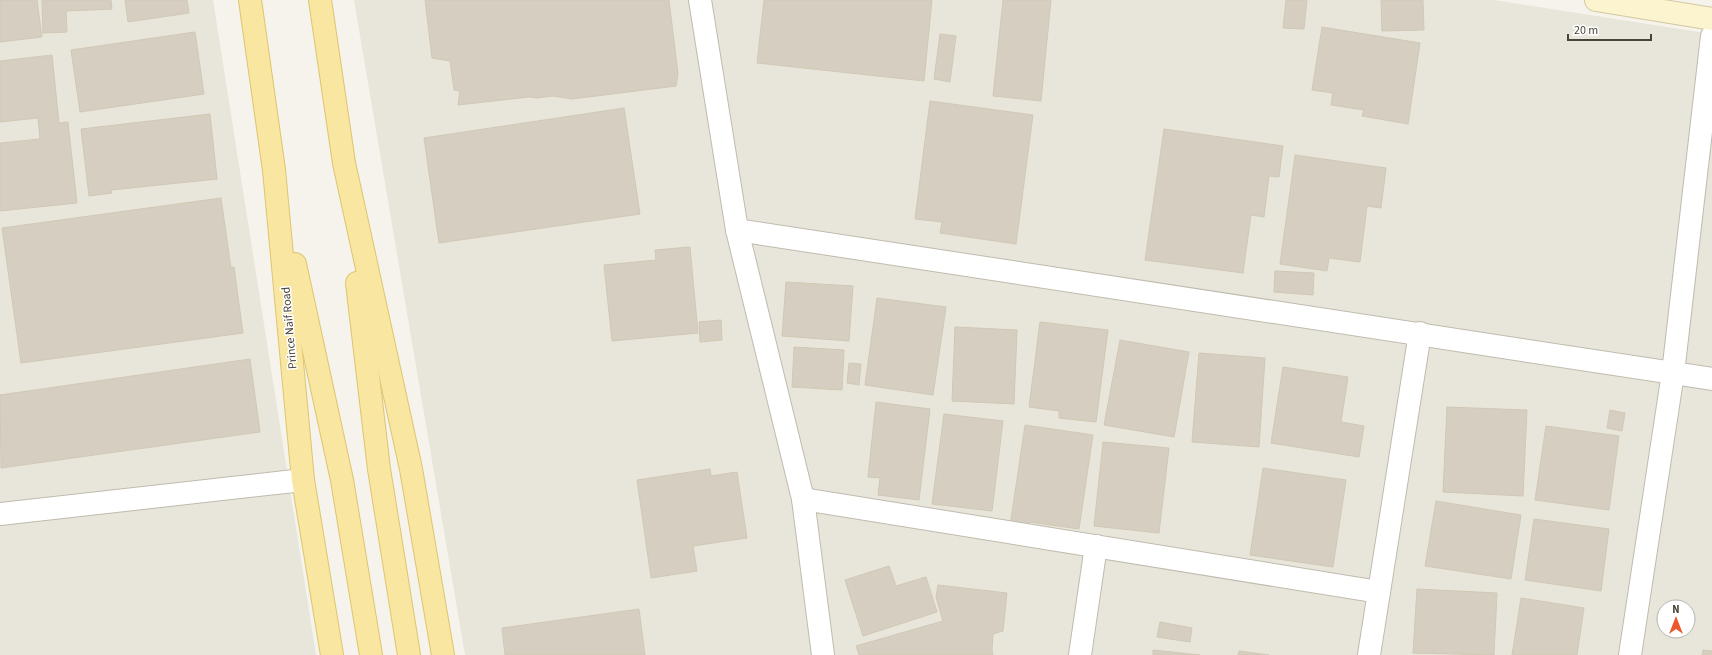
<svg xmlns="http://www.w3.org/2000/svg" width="1712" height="655" viewBox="0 0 1712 655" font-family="'Source Sans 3',sans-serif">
  <rect width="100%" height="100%" fill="#f5f3eb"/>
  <g fill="#e8e5da" fill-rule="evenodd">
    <polygon points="0,0 213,0 316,655 0,655"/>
    <path d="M354,0H1494L1712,34V655H465ZM1664,607H1688V631H1664Z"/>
  </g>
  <g fill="#d6cfc1" stroke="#d0c8b5">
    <polygon points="0,0 37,0 42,37 0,42"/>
    <polygon points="42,0 111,0 112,9 66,11 67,32 43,33"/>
    <polygon points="125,0 187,0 189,13 128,22"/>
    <polygon points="425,0 669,0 678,74 676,86 572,99 553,96 537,98 529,97 458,105 460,91 454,90 450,61 432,58"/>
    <polygon points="764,0 932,0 924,81 757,63"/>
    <polygon points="1003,0 1051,0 1041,101 993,96"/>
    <polygon points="1286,0 1307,0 1304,29 1283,28"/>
    <polygon points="1381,0 1423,0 1424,30 1382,31"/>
    <polygon points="1322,27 1420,43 1408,124 1362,116 1364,110 1331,105 1333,93 1312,90"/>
    <polygon points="195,32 204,94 80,112 71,50"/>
    <polygon points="940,34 956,36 950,82 934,79"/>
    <polygon points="52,55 59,123 68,122 77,203 0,211 0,143 40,139 38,118 0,122 0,61"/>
    <polygon points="930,101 1033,115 1016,244 940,233 942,222 915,219"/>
    <polygon points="624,108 640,214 439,243 424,138"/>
    <polygon points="210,114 217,179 111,190 112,193 89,196 81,129"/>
    <polygon points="1164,129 1283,146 1279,177 1269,176 1264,217 1251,215 1243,273 1145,260"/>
    <polygon points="1295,155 1386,168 1381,208 1367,206 1360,262 1329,258 1327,271 1280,264"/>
    <polygon points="221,198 231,268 234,267 243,333 21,363 2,228"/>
    <polygon points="690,247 698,333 612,341 604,265 656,260 655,250"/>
    <polygon points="1275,271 1314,273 1313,295 1274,292"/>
    <polygon points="786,282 853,286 849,341 782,336"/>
    <polygon points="877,298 946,307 933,395 865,385"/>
    <polygon points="721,320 722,340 700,342 699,322"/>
    <polygon points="1040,322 1108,330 1096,422 1059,418 1059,411 1029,407"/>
    <polygon points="955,327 1017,330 1014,404 952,401"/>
    <polygon points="1120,340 1189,352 1174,437 1104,425"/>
    <polygon points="794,347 844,350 842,390 792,387"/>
    <polygon points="1199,353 1265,358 1259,447 1192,442"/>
    <polygon points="250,359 260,432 1,468 0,395"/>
    <polygon points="849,363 861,364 859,385 847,383"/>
    <polygon points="1283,367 1348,377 1341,422 1364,426 1359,457 1271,443"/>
    <polygon points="876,402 930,409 919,500 878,495 880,478 868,477"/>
    <polygon points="1447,407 1527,410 1523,496 1443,492"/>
    <polygon points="1610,410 1625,413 1622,431 1607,428"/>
    <polygon points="944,414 1003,421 992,511 932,504"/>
    <polygon points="1025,425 1093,435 1079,529 1029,522 1028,528 1010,526"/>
    <polygon points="1546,426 1619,436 1609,510 1535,500"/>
    <polygon points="1103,442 1169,448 1159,533 1094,526"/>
    <polygon points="1263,468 1346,480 1333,567 1250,555"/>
    <polygon points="710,469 711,476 737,472 747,538 693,546 697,571 651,578 637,480"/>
    <polygon points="1436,501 1521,515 1511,579 1425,566"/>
    <polygon points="1534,519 1609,529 1601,591 1525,580"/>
    <polygon points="889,566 896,586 926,577 937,612 863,636 845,580"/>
    <polygon points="938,585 1007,593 1003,631 993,634 992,650 993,655 859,655 856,646 943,621 936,597"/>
    <polygon points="1417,589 1497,593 1494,655 1413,653"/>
    <polygon points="1521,598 1584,608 1577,655 1512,655"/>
    <polygon points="639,609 645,655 505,655 502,628"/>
    <polygon points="1160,622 1192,628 1190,642 1157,637"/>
    <polygon points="1153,650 1200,655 1153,655"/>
    <polygon points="1703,650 1712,651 1712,655 1702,655"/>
    <polygon points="1239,651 1269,655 1238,655"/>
  </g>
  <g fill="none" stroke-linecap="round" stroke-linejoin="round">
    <g stroke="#c0bbae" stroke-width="24">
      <g id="street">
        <polyline points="700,0 737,230 803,499 823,655"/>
        <polyline points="737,230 1712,379"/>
        <polyline points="803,499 1379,592"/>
        <polyline points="0,514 303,480"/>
        <polyline points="1080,655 1096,546"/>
        <polyline points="1369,655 1420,333"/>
        <polyline points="1630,655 1673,373 1712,36"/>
      </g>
    </g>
    <g stroke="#d1c89e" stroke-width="24">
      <polyline id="secondary" points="1596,0 1712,19"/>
    </g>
    <g stroke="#ddc571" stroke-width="24">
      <g id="primary">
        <polyline points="250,0 274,170 303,480 332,655"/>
        <polyline points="320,0 344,163 411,469 443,655"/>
        <polyline points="295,264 342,480 371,655"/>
        <polyline points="357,283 379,469 409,655"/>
      </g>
    </g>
    <use href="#street" stroke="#fff" stroke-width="22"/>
    <use href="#secondary" stroke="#fbf4cf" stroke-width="22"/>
    <use href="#primary" stroke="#f8e6a1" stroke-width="22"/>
  </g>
  <g text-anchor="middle" stroke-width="3" stroke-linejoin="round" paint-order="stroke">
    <g font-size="12" fill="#494439" stroke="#fff">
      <text transform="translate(289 328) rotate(-95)" y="4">Prince Naif Road</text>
    </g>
  </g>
  <g transform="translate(1676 619)"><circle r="19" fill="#ffffff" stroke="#b6b4b0"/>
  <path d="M0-3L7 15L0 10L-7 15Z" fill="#ec572b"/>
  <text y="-6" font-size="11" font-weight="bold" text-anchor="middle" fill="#494439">N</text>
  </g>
  <path d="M1568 34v6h83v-6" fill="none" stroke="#494439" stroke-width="2"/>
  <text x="1574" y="34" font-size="12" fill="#494439" stroke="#ffffff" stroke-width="3" paint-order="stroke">20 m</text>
</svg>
